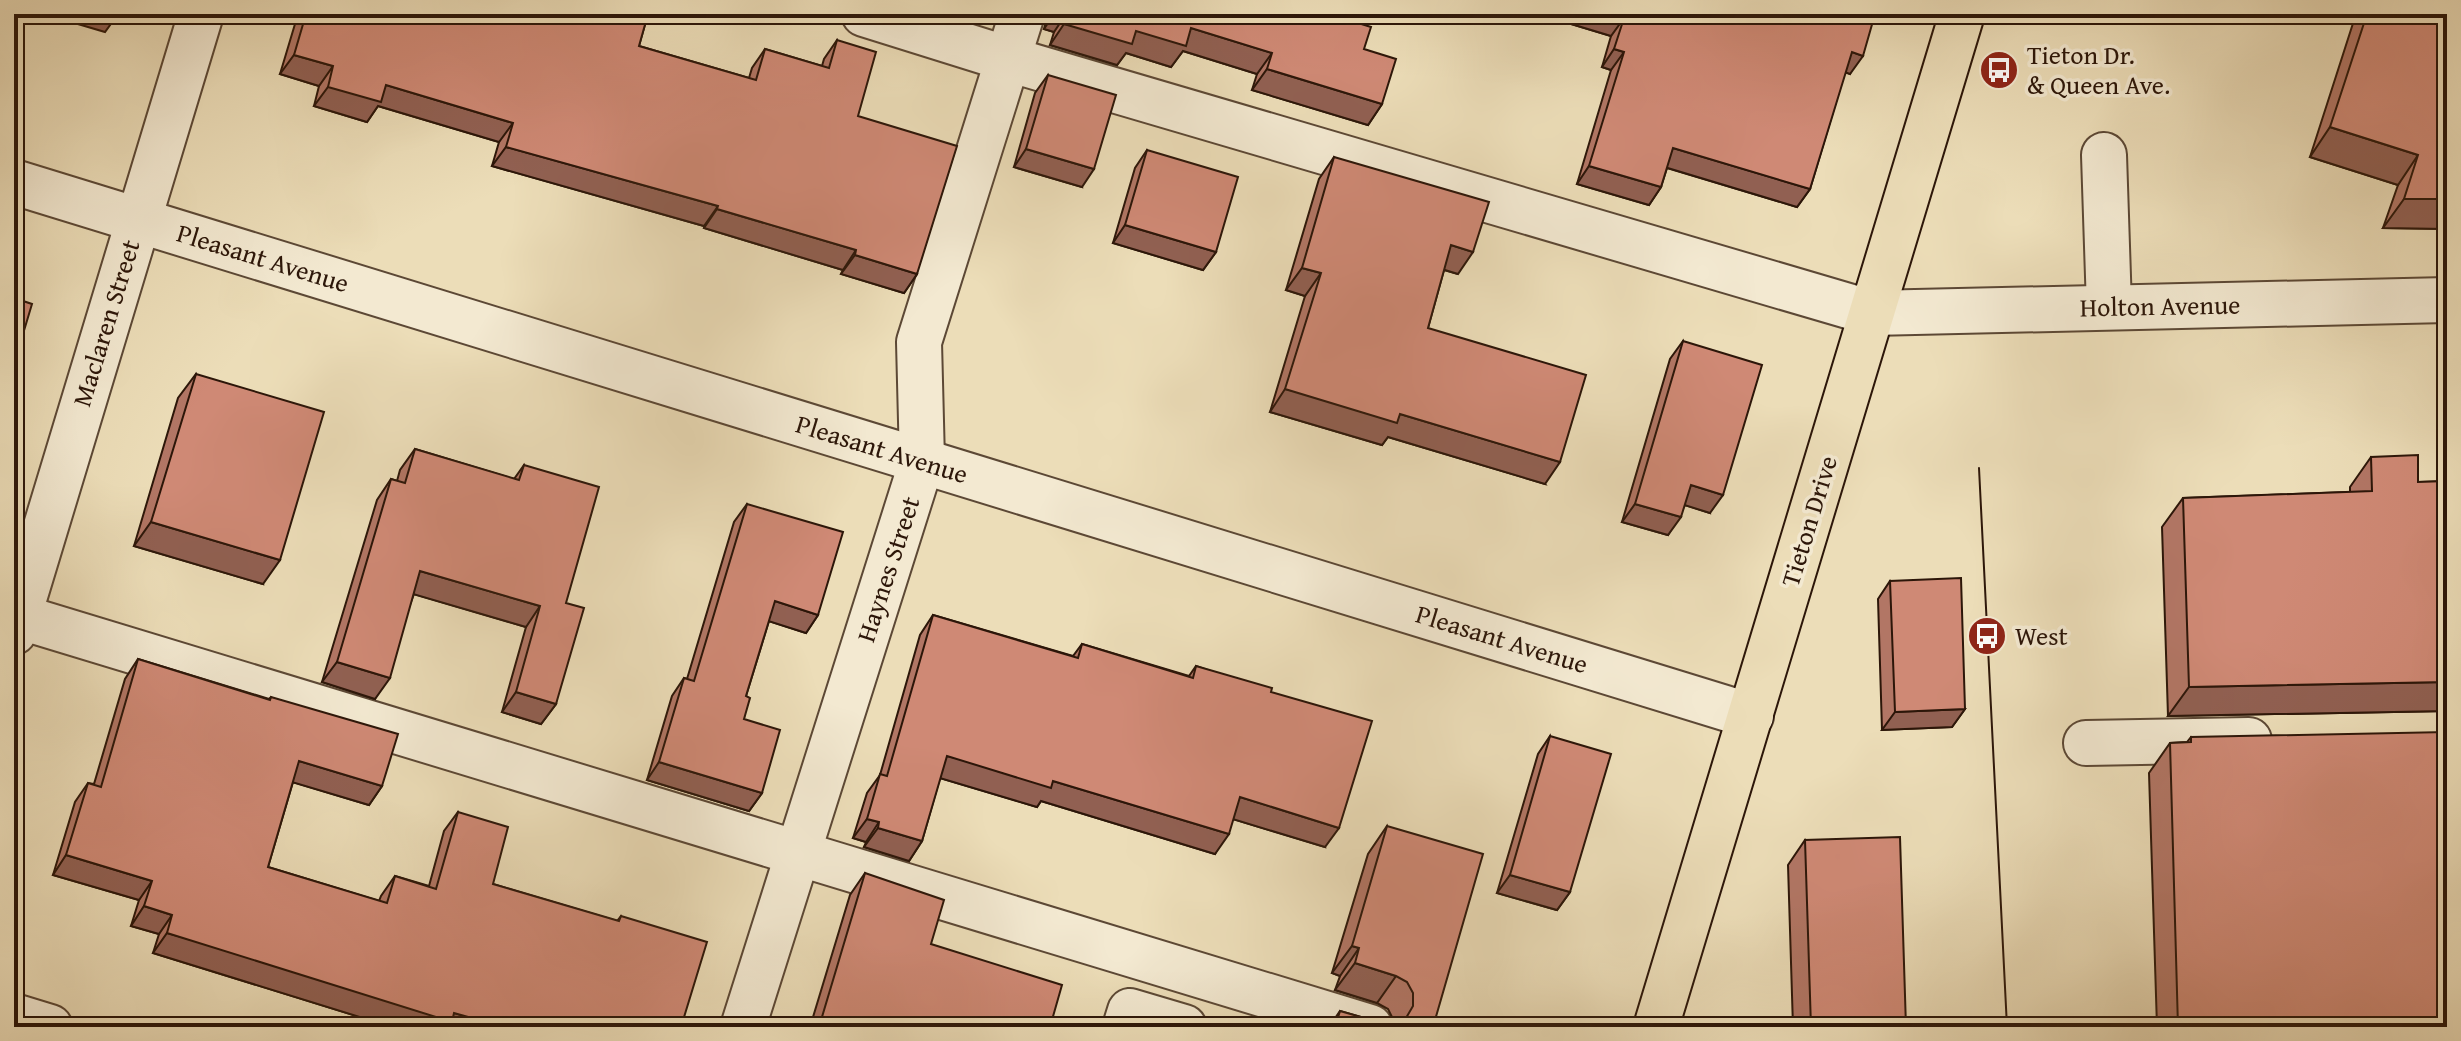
<svg xmlns="http://www.w3.org/2000/svg" width="2461" height="1041" viewBox="0 0 2461 1041" font-family="'Gentium Book Plus',serif">
  <rect width="100%" height="100%" fill="#ecddb8"/>
  <filter id="stains"><feTurbulence type="fractalNoise" baseFrequency=".0025" numOctaves="4"/><feColorMatrix values="0 0 0 0 .2 0 0 0 0 .09 0 0 0 0 .02 0 0 0 .5 -.17"/></filter>
  <radialGradient id="worn" r=".72"><stop offset=".6" stop-color="#630" stop-opacity="0"/><stop offset="1" stop-color="#630" stop-opacity=".3"/></radialGradient>
  <g fill="none" stroke-linecap="round" stroke-linejoin="round">
    <g stroke="#5c4835" stroke-width="48">
      <g id="minor">
        <polyline points="864,14 1008,59 1872,313 2447,300"/>
        <polyline points="2104,155 2109,307"/>
        <polyline points="14,182 1751,716"/>
        <polyline points="14,615 1370,1027"/>
        <polyline points="14,632 201,14"/>
        <polyline points="2086,743 2249,740"/>
        <polyline points="14,1016 50,1027"/>
        <polyline points="743,1027 922,461 919,342 1022,14"/>
        <polyline points="1125,1027 1130,1011 1184,1027"/>
      </g>
    </g>
    <g stroke="#2c1609" stroke-width="48">
      <polyline id="major" points="1656,1027 1962,14"/>
    </g>
    <use href="#minor" stroke="#f3e9d1" stroke-width="44"/>
    <use href="#major" stroke="#ecddb8" stroke-width="44"/>
    <polyline stroke="#2c1609" stroke-width="2" points="1979,468 2007,1027"/>
  </g>
  <g fill="#b27665" stroke="#2c1609" stroke-width="2">
    <polygon points="298,14 648,14 639,46 749,78 752,68 765,49 822,66 824,59 837,40 858,116 917,274 904,293 841,274 843,270 704,228 704,226 492,166 499,142 378,106 367,122 314,106 319,86 280,74"/>
    <polygon points="1048,14 1329,14 1364,49 1382,104 1368,125 1252,90 1257,74 1183,51 1171,67 1126,53 1117,65 1050,45 1054,32 1044,29"/>
    <polygon points="1538,14 1875,14 1850,74 1845,72 1810,189 1797,207 1667,168 1661,187 1649,205 1577,184 1611,70 1602,67 1611,36"/>
    <polygon points="2356,14 2447,14 2447,229 2383,228 2398,185 2310,157"/>
    <polygon points="1048,75 1082,187 1014,167 1035,93"/>
    <polygon points="1147,150 1216,252 1203,270 1113,243 1135,168"/>
    <polygon points="1334,157 1458,274 1444,270 1428,328 1545,484 1388,437 1382,445 1270,412 1305,296 1286,290 1319,179"/>
    <polygon points="1683,341 1710,513 1685,505 1668,535 1622,522 1670,359"/>
    <polygon points="196,374 263,584 134,546 178,398"/>
    <polygon points="415,449 514,479 524,465 566,603 556,704 541,724 502,712 526,627 414,594 375,699 322,682 377,500 391,479 397,481 400,470"/>
    <polygon points="2371,457 2418,482 2447,481 2447,711 2168,716 2162,527 2183,498 2350,492 2350,487"/>
    <polygon points="747,504 818,615 806,633 769,621 746,696 744,719 762,793 749,811 647,780 672,696 684,678 687,679 734,522"/>
    <polygon points="1890,581 1965,709 1952,727 1882,730 1878,599"/>
    <polygon points="933,615 1073,656 1082,644 1189,676 1196,666 1271,692 1325,847 1233,819 1215,854 1041,801 1037,807 940,778 922,841 909,861 864,847 866,842 853,838 867,793 880,775 920,635"/>
    <polygon points="138,659 269,699 271,697 382,786 369,805 293,782 268,867 379,901 381,896 395,876 429,886 444,831 458,812 493,884 617,921 621,916 681,1027 392,1027 153,953 159,934 131,926 139,900 53,875 75,802 88,783 94,784 125,679"/>
    <polygon points="1550,736 1570,892 1557,910 1497,893 1538,754"/>
    <polygon points="2191,737 2447,1027 2157,1027 2149,773 2170,743 2187,742"/>
    <polygon points="1387,826 1433,1027 1329,1027 1340,1011 1382,1023 1394,1024 1394,1021 1388,1009 1377,1003 1335,990 1340,976 1332,973 1368,854"/>
    <polygon points="1805,840 1906,1027 1793,1027 1788,865"/>
    <polygon points="865,873 931,944 1050,1027 810,1027 850,895"/>
  </g>
  <g fill="#916052" stroke="#2c1609" stroke-width="2">
    <polygon points="44,14 118,14 105,32"/>
    <polygon points="1054,14 1066,14 1054,32 1044,29"/>
    <polygon points="1538,14 1611,14 1624,18 1611,36"/>
    <polygon points="1064,24 1136,31 1191,28 1272,53 1257,74 1183,51 1171,67 1126,53 1117,65 1050,45"/>
    <polygon points="1614,49 1624,52 1611,70 1602,67"/>
    <polygon points="1852,52 1863,56 1850,74 1839,70"/>
    <polygon points="294,55 333,66 319,86 280,74"/>
    <polygon points="1267,69 1382,104 1368,125 1252,90"/>
    <polygon points="386,85 513,123 499,142 378,106 367,122 314,106 328,87"/>
    <polygon points="2330,127 2418,155 2398,185 2310,157"/>
    <polygon points="506,147 718,206 704,226 492,166"/>
    <polygon points="1673,148 1810,189 1797,207 1661,166"/>
    <polygon points="1026,149 1094,169 1082,187 1014,167"/>
    <polygon points="1589,166 1661,187 1649,205 1577,184"/>
    <polygon points="2404,199 2447,199 2447,229 2383,228"/>
    <polygon points="717,209 856,250 843,270 704,228"/>
    <polygon points="1125,225 1216,252 1203,270 1113,243"/>
    <polygon points="1451,245 1473,252 1458,274 1435,267"/>
    <polygon points="855,255 917,274 904,293 841,274"/>
    <polygon points="1302,268 1321,273 1305,296 1286,290"/>
    <polygon points="1285,389 1400,414 1560,462 1545,484 1388,437 1382,445 1270,412"/>
    <polygon points="1691,485 1723,495 1710,513 1678,503"/>
    <polygon points="1635,504 1681,517 1668,535 1622,522"/>
    <polygon points="151,522 280,560 263,584 134,546"/>
    <polygon points="420,571 540,606 526,627 406,592"/>
    <polygon points="775,601 818,615 806,633 762,619"/>
    <polygon points="337,662 390,678 375,699 322,682"/>
    <polygon points="2447,682 2447,711 2168,716 2189,687"/>
    <polygon points="516,692 556,704 541,724 502,712"/>
    <polygon points="1965,709 1952,727 1882,730 1895,712"/>
    <polygon points="947,756 1053,781 1229,834 1215,854 1041,801 1037,807 933,776"/>
    <polygon points="299,761 382,786 369,805 285,780"/>
    <polygon points="659,762 762,793 749,811 647,780"/>
    <polygon points="1240,797 1339,828 1325,847 1226,817"/>
    <polygon points="867,819 879,822 866,842 853,838"/>
    <polygon points="878,828 922,841 909,861 864,847"/>
    <polygon points="66,855 152,881 139,900 53,875"/>
    <polygon points="1510,875 1570,892 1557,910 1497,893"/>
    <polygon points="144,906 172,915 159,934 131,926"/>
    <polygon points="167,933 454,1013 504,1027 392,1027 153,953"/>
    <polygon points="1352,946 1359,948 1340,976 1332,973"/>
    <polygon points="1355,963 1396,976 1377,1003 1335,990"/>
  </g>
  <g fill="#cf8975" stroke="#2c1609" stroke-width="2">
    <polygon points="306,14 648,14 639,46 756,80 765,49 829,68 837,40 876,52 858,116 957,146 917,274 855,255 856,250 717,209 718,206 506,147 513,123 386,85 381,102 328,87 333,66 294,55"/>
    <polygon points="1067,14 1329,14 1371,27 1364,49 1396,59 1382,104 1267,69 1272,53 1191,28 1186,46 1136,31 1132,44 1064,24"/>
    <polygon points="1611,14 1875,14 1863,56 1852,52 1810,189 1673,148 1661,187 1589,166 1624,52 1614,49 1624,18"/>
    <polygon points="2367,14 2447,14 2447,199 2404,199 2418,155 2330,127"/>
    <polygon points="1048,75 1116,95 1094,169 1026,149"/>
    <polygon points="1147,150 1238,177 1216,252 1125,225"/>
    <polygon points="1334,157 1489,202 1473,252 1451,245 1428,328 1586,375 1560,462 1400,414 1397,423 1285,389 1321,273 1302,268"/>
    <polygon points="14,298 32,304 14,364"/>
    <polygon points="1683,341 1762,365 1723,495 1691,485 1681,517 1635,504"/>
    <polygon points="196,374 324,412 280,560 151,522"/>
    <polygon points="415,449 519,480 524,465 599,487 566,603 584,608 556,704 516,692 540,606 420,571 390,678 337,662 391,479 405,483"/>
    <polygon points="2418,455 2418,482 2447,481 2447,682 2189,687 2183,498 2372,491 2371,457"/>
    <polygon points="747,504 843,532 818,615 775,601 746,696 750,698 744,719 780,730 762,793 659,762 684,678 694,681"/>
    <polygon points="1961,578 1965,709 1895,712 1890,581"/>
    <polygon points="933,615 1078,658 1082,644 1193,678 1196,666 1272,688 1271,692 1372,721 1339,828 1240,797 1229,834 1053,781 1051,788 947,756 922,841 878,828 879,822 867,819 880,774 887,776"/>
    <polygon points="138,659 270,700 271,697 398,734 382,786 299,761 268,867 387,903 395,876 436,889 458,812 508,827 493,884 619,921 621,916 707,942 681,1027 504,1027 454,1013 452,1022 167,933 172,915 144,906 152,881 66,855 88,783 101,787"/>
    <polygon points="2447,732 2447,1027 2312,1027 2312,1026 2178,1027 2170,743 2191,742 2191,737"/>
    <polygon points="1550,736 1611,754 1570,892 1510,875"/>
    <polygon points="1387,826 1483,854 1433,1027 1335,1027 1340,1011 1382,1023 1394,1024 1406,1018 1413,1006 1413,993 1407,982 1396,976 1355,963 1359,948 1352,946"/>
    <polygon points="1900,837 1906,1027 1811,1027 1805,840"/>
    <polygon points="865,873 944,900 931,944 1062,985 1050,1027 819,1027"/>
  </g>
  <defs>
    <g id="bus-disc" transform="scale(2)"><circle r="9.5" fill="#8f2418" stroke="#f3e9d1"/><path d="M-5-6H5V4H4V6H2V4H-2V6H-4V4H-5ZM-3.5-4V0h7V-4ZM-3.5 1.2v1.5H-2V1.2ZM2 1.2v1.5H3.5V1.2Z" fill="#fff"/></g>
  </defs>
  <g fill-rule="evenodd">
    <use href="#bus-disc" x="1999" y="70"/>
    <use href="#bus-disc" x="1987" y="636"/>
  </g>
  <g text-anchor="middle" stroke-width="7" stroke-linejoin="round" paint-order="stroke">
    <g font-size="26" fill="#2c1609" stroke="#f3e9d1" text-anchor="start">
      <text x="2027" y="64">Tieton Dr.<tspan x="2027" dy="30">&amp; Queen Ave.</tspan></text>
      <text x="2015" y="645">West</text>
    </g>
    <g font-size="26" fill="#2c1609" stroke="#f3e9d1">
      <text transform="translate(263 258) rotate(17)" y="9">Pleasant Avenue</text>
      <text transform="translate(2160 306) rotate(-1)" y="9">Holton Avenue</text>
      <text transform="translate(106 323) rotate(-73)" y="9">Maclaren Street</text>
      <text transform="translate(882 449) rotate(17)" y="9">Pleasant Avenue</text>
      <text transform="translate(1809 521) rotate(-73)" y="9">Tieton Drive</text>
      <text transform="translate(888 569) rotate(-72)" y="9">Haynes Street</text>
      <text transform="translate(1502 639) rotate(17)" y="9">Pleasant Avenue</text>
    </g>
  </g>
  <rect width="2461" height="1041" fill="none" stroke="#ecddb8" stroke-width="48"/>
  <rect x="16" y="16" width="2429" height="1009" fill="none" stroke="#2c1609" stroke-width="4"/>
  <rect x="24" y="24" width="2413" height="993" fill="none" stroke="#2c1609" stroke-width="2"/>
  <rect width="100%" height="100%" filter="url(#stains)"/>
  <rect width="100%" height="100%" fill="url(#worn)"/>
</svg>
